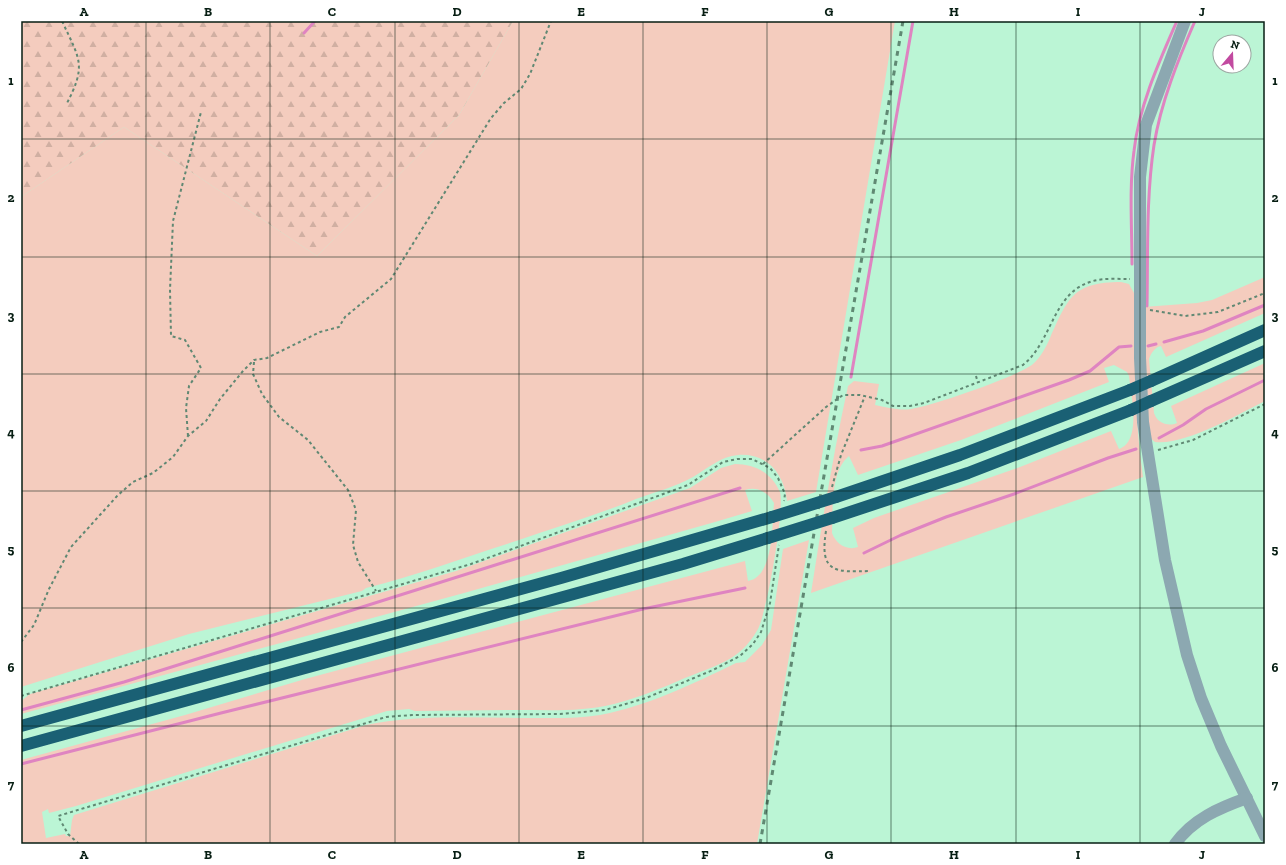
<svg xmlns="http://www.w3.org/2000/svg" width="1286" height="865" viewBox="0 0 1286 865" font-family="'Zilla Slab',serif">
  <defs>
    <pattern id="forest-firs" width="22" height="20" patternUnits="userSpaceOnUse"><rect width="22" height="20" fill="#f4ccbe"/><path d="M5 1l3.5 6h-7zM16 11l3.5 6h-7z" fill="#d0afa2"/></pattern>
  </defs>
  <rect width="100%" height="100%" fill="#bbf5d5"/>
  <g fill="#f4ccbe" fill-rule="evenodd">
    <path d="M513,21H895L816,492L787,501C784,474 768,453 738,455C721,456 707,469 693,477C675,487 655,492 636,499C597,515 556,527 516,541C466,557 417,575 366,588L362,591L189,634L21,687V197L124,127L317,256L459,115Z"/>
    <path d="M1265,277V313L1166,357L1161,346C1155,347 1151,353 1149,359L1154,413C1157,423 1168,427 1177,423L1171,406L1265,363V401C1239,414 1184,446 1155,442L1150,438L1149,433L1143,307L1197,303L1212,300Z"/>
    <path d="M1121,282L1129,284L1134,293C1135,354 1134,417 1143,477L811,593C822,523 833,455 848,386L854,381L879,384L875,405C886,407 900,411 911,409C932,406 1019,376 1033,364C1041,357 1046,347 1050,338C1068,298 1073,282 1121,282ZM1114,365L1127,372L1129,376C1131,395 1142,441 1119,449L1111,431L1020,467L874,518L853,528L858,547C847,551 836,544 832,533C833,511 830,471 849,456L858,475L961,440L1109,382L1104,368Z"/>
    <path d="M735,464C755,464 772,473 780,492C785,508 767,612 758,629C753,638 746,647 737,654C722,665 702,671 685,678C662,688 638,698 614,704C583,712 549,710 518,710C483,710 449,711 415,711L409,709L387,711L76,806L49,813L48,809L42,812L46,838L65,834L66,836H70L72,820L74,815L366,725C420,714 476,718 530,718C553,718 577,719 600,715C647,706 693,684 736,663L745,662L762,645L771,630L783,549L809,540L757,844H21V760L185,715L305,679L745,561L748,581C774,577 772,524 774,503C768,492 757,486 745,490L752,511L715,522L464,593L21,714V701L30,694L456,571L690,488L721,468Z"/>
  </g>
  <polygon fill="url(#forest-firs)" points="21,21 513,21 459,115 317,256 124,127 21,197"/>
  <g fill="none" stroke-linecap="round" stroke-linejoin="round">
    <g stroke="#df84c1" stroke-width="3">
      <polyline points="304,33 315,21"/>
      <path d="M1132,264C1132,227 1129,188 1134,151C1139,106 1159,62 1177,21"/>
      <path d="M1147,306C1148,253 1146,198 1154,145C1161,102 1178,60 1195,21"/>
      <polyline points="1164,342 1203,331 1265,305"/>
      <polyline points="1148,346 1156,344"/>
      <polyline points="851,377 913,21"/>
      <polyline points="1159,438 1183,425 1206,409 1265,380"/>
      <polyline points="861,450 882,446 1069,380 1090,371 1119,347 1131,346"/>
      <polyline points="864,553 901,535 946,517 1014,494 1108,458 1136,449"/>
      <polyline points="21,710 124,682 740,488"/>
      <polyline points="21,764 221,713 643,609 745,588"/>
    </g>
    <g stroke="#608873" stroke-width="2" stroke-dasharray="3 3" stroke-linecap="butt">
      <path d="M62,21C80,60 87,65 66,105"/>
      <polyline points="1150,310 1185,316 1218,312 1265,293"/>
      <polyline points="254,362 253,374 262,394 279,417 308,440 348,490 356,510 353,545 358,562 376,591"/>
      <polyline points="976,376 978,383"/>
      <polyline points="188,436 186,408 189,386 201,368 185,340 171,336 170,290 173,221 201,112"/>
      <polyline points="1158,450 1193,440 1265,404"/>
      <path d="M763,464L826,407L843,395H860L882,400L893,406H910L924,403L1023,365C1053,341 1052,292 1093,281C1104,278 1118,279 1130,279"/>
      <polyline points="832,487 841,455 865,396"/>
      <path d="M826,531C819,574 836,572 871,571"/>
      <polyline points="21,642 34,625 49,589 71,547 118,495 133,482 153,473 173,457 188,436 206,421 220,399 243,371 254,360 267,358 320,332 339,327 345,317 391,279 491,118 504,103 521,89 530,74 551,21"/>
      <polyline points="21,696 471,564 688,485 723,462 737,459 752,459 770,468 778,478 785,494 784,501"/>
      <polyline points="79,844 68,834 58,816 386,717 412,715 560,714 605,710 646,698 713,670 740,656 753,644 761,632 770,603 779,545"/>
    </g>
    <g stroke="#8ca8b1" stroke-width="12">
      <polyline points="1185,21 1146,125 1140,177 1140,358 1143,422 1165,560 1187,655 1201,698 1221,746 1265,836"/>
      <path d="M1175,844C1193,819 1219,808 1247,798"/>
    </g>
    <g stroke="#1a6074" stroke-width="12">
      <polyline points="1151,381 1265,330"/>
      <polyline points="1151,401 1265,351"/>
      <polyline points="836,497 960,455 1130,390"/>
      <polyline points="832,518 968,473 1131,410"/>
      <polyline points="21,726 561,578 772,517"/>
      <polyline points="21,746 683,564 768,538"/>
    </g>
    <polyline stroke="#608973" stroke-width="3" stroke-dasharray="5 5" stroke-linecap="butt" points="760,844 903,21"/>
    <g stroke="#1a6074" stroke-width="12">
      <polyline points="1130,390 1151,381"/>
      <polyline points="1131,410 1151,401"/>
      <polyline points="772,517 836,497"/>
      <polyline points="768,538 832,518"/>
    </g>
  </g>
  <path fill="none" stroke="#071e13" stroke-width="1" stroke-opacity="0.55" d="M146,21V844M270,21V844M395,21V844M519,21V844M643,21V844M767,21V844M891,21V844M1016,21V844M1140,21V844M21,139H1265M21,257H1265M21,374H1265M21,491H1265M21,608H1265M21,726H1265"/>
  <rect width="1286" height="865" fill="none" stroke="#ffffff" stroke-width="44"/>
  <g transform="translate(1232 54) rotate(19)"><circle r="19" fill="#ffffff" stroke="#9ca5a1"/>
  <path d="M0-3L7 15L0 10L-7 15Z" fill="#c24aa0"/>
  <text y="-6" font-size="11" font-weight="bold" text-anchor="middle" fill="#071e13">N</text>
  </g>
  <rect x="22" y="22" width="1242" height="821" fill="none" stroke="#071e13" stroke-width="1.5"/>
  <g font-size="13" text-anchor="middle" font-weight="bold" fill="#071e13">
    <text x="84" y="16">A</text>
    <text x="208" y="16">B</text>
    <text x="332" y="16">C</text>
    <text x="457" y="16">D</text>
    <text x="581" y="16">E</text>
    <text x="705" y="16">F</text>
    <text x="829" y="16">G</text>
    <text x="954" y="16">H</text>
    <text x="1078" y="16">I</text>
    <text x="1202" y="16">J</text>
    <text x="11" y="85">1</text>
    <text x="1275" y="85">1</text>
    <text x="11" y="202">2</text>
    <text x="1275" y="202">2</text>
    <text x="11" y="320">3</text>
    <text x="1275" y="320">3</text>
    <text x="11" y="437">4</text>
    <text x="1275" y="437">4</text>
    <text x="11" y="554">5</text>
    <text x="1275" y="554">5</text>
    <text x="11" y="672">6</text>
    <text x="1275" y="672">6</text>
    <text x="11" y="789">7</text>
    <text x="1275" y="789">7</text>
    <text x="84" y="859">A</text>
    <text x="208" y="859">B</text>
    <text x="332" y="859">C</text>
    <text x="457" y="859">D</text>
    <text x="581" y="859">E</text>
    <text x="705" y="859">F</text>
    <text x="829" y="859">G</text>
    <text x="954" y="859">H</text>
    <text x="1078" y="859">I</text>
    <text x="1202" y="859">J</text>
  </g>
</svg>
